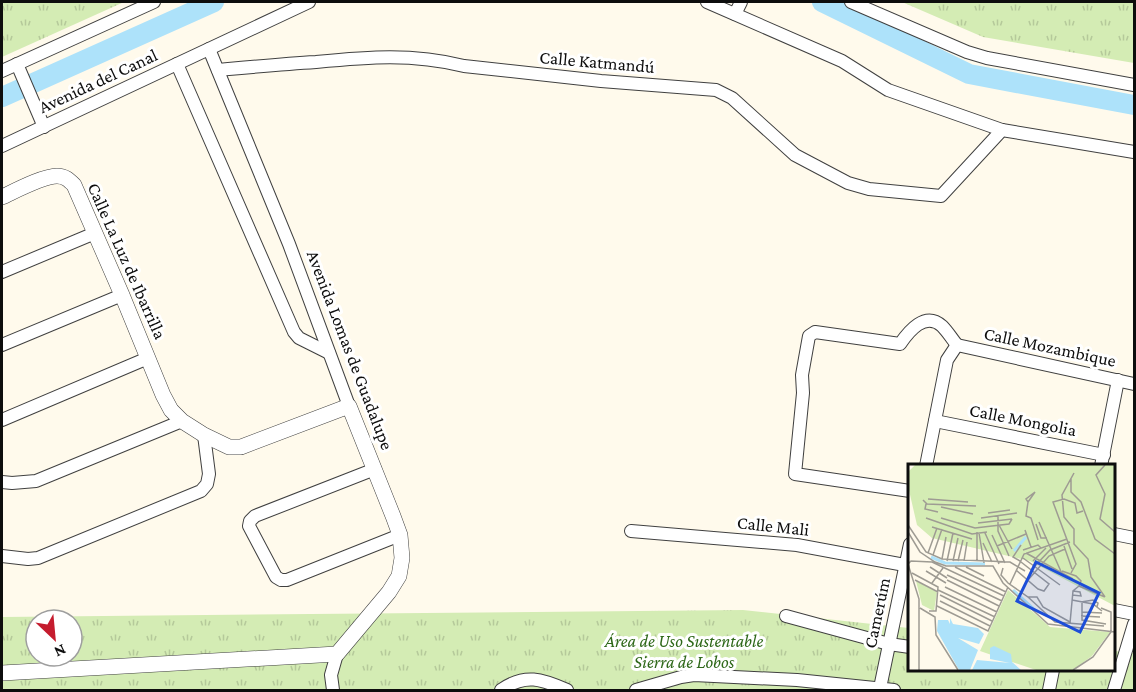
<svg xmlns="http://www.w3.org/2000/svg" width="1136" height="692" viewBox="0 0 1136 692" font-family="'Crimson Pro',serif">
  <defs>
    <pattern id="park-tufts" width="24" height="20" patternUnits="userSpaceOnUse" patternTransform="scale(1.5)"><rect width="24" height="20" fill="#d4ecb4"/><path d="M3 7l-1-3M5 7V3M7 7l1-3M15 17l-1-3M17 17v-4M19 17l1-3" fill="none" stroke="#b5c99a"/></pattern>
  </defs>
  <rect width="100%" height="100%" fill="#fffaec"/>
  <g fill="url(#park-tufts)" fill-rule="evenodd">
    <polygon points="2,2 124,2 2,57"/>
    <polygon points="902,2 1134,2 1134,63 983,37"/>
    <path d="M743,610L909,628L910,670H1114V651L1134,653V690H2V617ZM36,620H72V656H36Z"/>
  </g>
  <g fill="none" stroke-linecap="round" stroke-linejoin="round">
    <g stroke="#ade2fa" stroke-width="20">
      <polyline points="822,2 969,74 1134,105"/>
      <polyline points="2,97 214,2"/>
    </g>
    <g stroke="#404040" stroke-width="14">
      <g id="minor">
        <polyline points="707,2 842,61 888,90 1002,130"/>
        <polyline points="851,2 967,52 987,58 1134,85"/>
        <polyline points="735,14 741,2"/>
        <polyline points="209,49 289,244 349,406"/>
        <polyline points="17,64 44,127"/>
        <polyline points="177,64 294,332 299,338 329,353"/>
        <path d="M218,70C251,67 283,64 316,62C368,57 412,53 464,66L601,81L716,90L732,98L795,155L848,183L869,189L941,196L1002,130L1134,152"/>
        <polyline points="2,71 154,2"/>
        <polyline points="2,146 309,2"/>
        <polyline points="2,272 95,233"/>
        <polyline points="2,345 122,295"/>
        <polyline points="957,345 1134,384"/>
        <polyline points="2,420 148,358"/>
        <polyline points="935,421 1104,455"/>
        <polyline points="926,466 947,360 957,345"/>
        <polyline points="1101,466 1118,380"/>
        <polyline points="375,469 255,516 250,521 249,526 276,577 281,580 287,580 400,535"/>
        <polyline points="2,482 12,483 36,481 182,421"/>
        <path d="M910,491L795,474L803,393L802,375L809,336L815,332L900,344C909,331 925,311 942,326C948,332 952,339 957,345"/>
        <polyline points="631,531 797,545 910,566"/>
        <polyline points="1114,534 1134,538"/>
        <polyline points="2,556 28,559 38,558 201,491 207,484 209,474 204,435"/>
        <polyline points="1114,610 1134,614"/>
        <polyline points="786,616 889,644 910,647"/>
        <polyline points="880,688 910,544"/>
        <polyline points="333,690 331,675 337,654"/>
        <path d="M501,690C525,673 542,679 567,690"/>
        <polyline points="636,690 681,677 694,675 797,680 894,690"/>
        <polyline points="1049,690 1053,670"/>
        <polyline points="1114,690 1134,624"/>
      </g>
    </g>
    <g stroke="#404040" stroke-width="16">
      <path id="tertiary" d="M2,197C15,191 43,176 57,176C65,176 69,180 74,185L122,295L163,395L171,410L182,421L204,435L229,447H241L349,406L393,516L400,535L402,558L399,576L389,592L337,654L2,673"/>
    </g>
    <use href="#minor" stroke="#fff" stroke-width="12"/>
    <use href="#tertiary" stroke="#fff" stroke-width="15"/>
  </g>
  <g text-anchor="middle" stroke-width="6" stroke-linejoin="round" paint-order="stroke">
    <g font-size="18" fill="#0d0d0d" stroke="#fff">
      <text transform="translate(597 62) rotate(5)" y="6">Calle Katmandú</text>
      <text transform="translate(98 81) rotate(-25)" y="6">Avenida del Canal</text>
      <text transform="translate(127 261) rotate(66)" y="6">Calle La Luz de Ibarrilla</text>
      <text transform="translate(1050 347) rotate(12)" y="6">Calle Mozambique</text>
      <text transform="translate(350 350) rotate(69)" y="6">Avenida Lomas de Guadalupe</text>
      <text transform="translate(1023 420) rotate(11)" y="6">Calle Mongolia</text>
      <text transform="translate(773 526) rotate(6)" y="6">Calle Mali</text>
      <text transform="translate(877 613) rotate(-78)" y="6">Camerúm</text>
    </g>
    <g font-size="18" font-style="italic" fill="#2e6819" stroke="#fff">
      <text x="684" y="647">Área de Uso Sustentable<tspan x="684" dy="21">Sierra de Lobos</tspan></text>
    </g>
  </g>
  <g transform="translate(908 464)">
    <rect width="207" height="207" fill="#fffaec"/>
    <path d="M8,117L29,128L26,147L14,141Z" fill="#d4ecb4"/>
    <path d="M7,1H207V142L122,97L24,74L9,61L0,22V8ZM100,126L142,163L202,168L184,192L165,206H128L72,187Z" fill="#d4ecb4"/>
    <path d="M42,154L45,160L70,164L76,170L71,180L50,174L70,186L62,206H51L29,167L30,156H40L42,160ZM86,182L103,190L104,198L113,206H64L69,196L102,199L82,195V184Z" fill="#ade2fa"/>
    <path fill="none" stroke="#ade2fa" stroke-width="3" d="M106,87L118,73M23,93L37,99L77,100M105,126L128,147"/>
    <path fill="none" stroke="#9e9b93" stroke-width="1.5" d="M197,1L188,11L197,30L192,55L207,68M166,9L154,31L156,53L166,65V80L180,95L183,113L197,133M163,14V28L173,38L187,75L207,90M20,35L60,38M15,36L19,40L68,42M120,38L118,35L127,28L120,38L118,52L123,54L130,76M18,40L17,45L30,48M33,43L65,50M80,49L102,46M90,52V67L101,92M18,54L64,70L79,68M33,54L67,64L101,60L104,55M73,54L109,49M131,58L155,112M70,59L104,55M128,60L133,74H139M0,61L18,88L34,95L102,98L117,107M91,61L104,85M24,63L64,75M117,66L123,83M0,68L12,88L27,98L38,102H85L95,119L140,160L207,168M71,69L76,99M77,69L91,100M84,71L97,99M75,79L84,98M89,82L118,70M156,82L164,105M115,86L130,81L133,84M20,89L29,64M118,89L165,115M25,91L34,65M115,94L152,121M34,95L38,73M39,97L45,69M45,97L50,74M50,97L55,76M56,97L59,78M69,97V68M112,97L105,93L113,81M125,97L138,84M0,100L3,97L24,98L96,132M0,100L11,135V206M22,103L39,114M47,103L98,128M58,103L76,112M126,103L142,86L162,78M95,104L93,111L100,119L120,133H129L135,143L162,158M108,106L130,125L136,127L141,120L113,98M18,107L38,119M154,107L168,112L173,117L171,122M4,109L30,123L28,147H21M163,109L168,100L145,38L156,35L167,39L169,49L175,47M39,111L94,137M7,116L30,128M39,116L91,142M120,116L141,92L157,85M24,119L35,104M102,120L116,90L159,75M171,122L197,133M37,123L89,148M30,126L87,153M32,131L84,157M164,131L173,132L172,128L165,127M120,133L147,158L196,162M164,136L185,140L194,147M32,137L82,162M173,138L185,136L190,139L189,143M174,139V156L198,160M29,142L80,167L100,123M12,144L27,153L28,171L50,206M174,148L194,149M173,152L192,153M162,159L165,127L171,122M165,206L185,193L203,168V148L193,144"/>
    <path fill="#1d4ed8" fill-opacity="0.15" stroke="#1d4ed8" stroke-width="3" d="M128,98L191,129L172,168L109,137Z"/>
    <rect width="207" height="207" fill="none" stroke="#0d0d0d" stroke-width="3"/>
  </g>
  <rect width="1136" height="692" fill="none" stroke="#0d0d0d" stroke-width="6"/>
  <g transform="translate(54 638) rotate(154)"><circle r="28" fill="#ffffff" stroke="#9e9e9e" stroke-width="1.5"/>
  <path d="M0-4.5L10 22L0 15L-10 22Z" fill="#c51c2e"/>
  <text y="-9" font-size="16" font-weight="bold" text-anchor="middle" fill="#0d0d0d">N</text>
  </g>
</svg>
